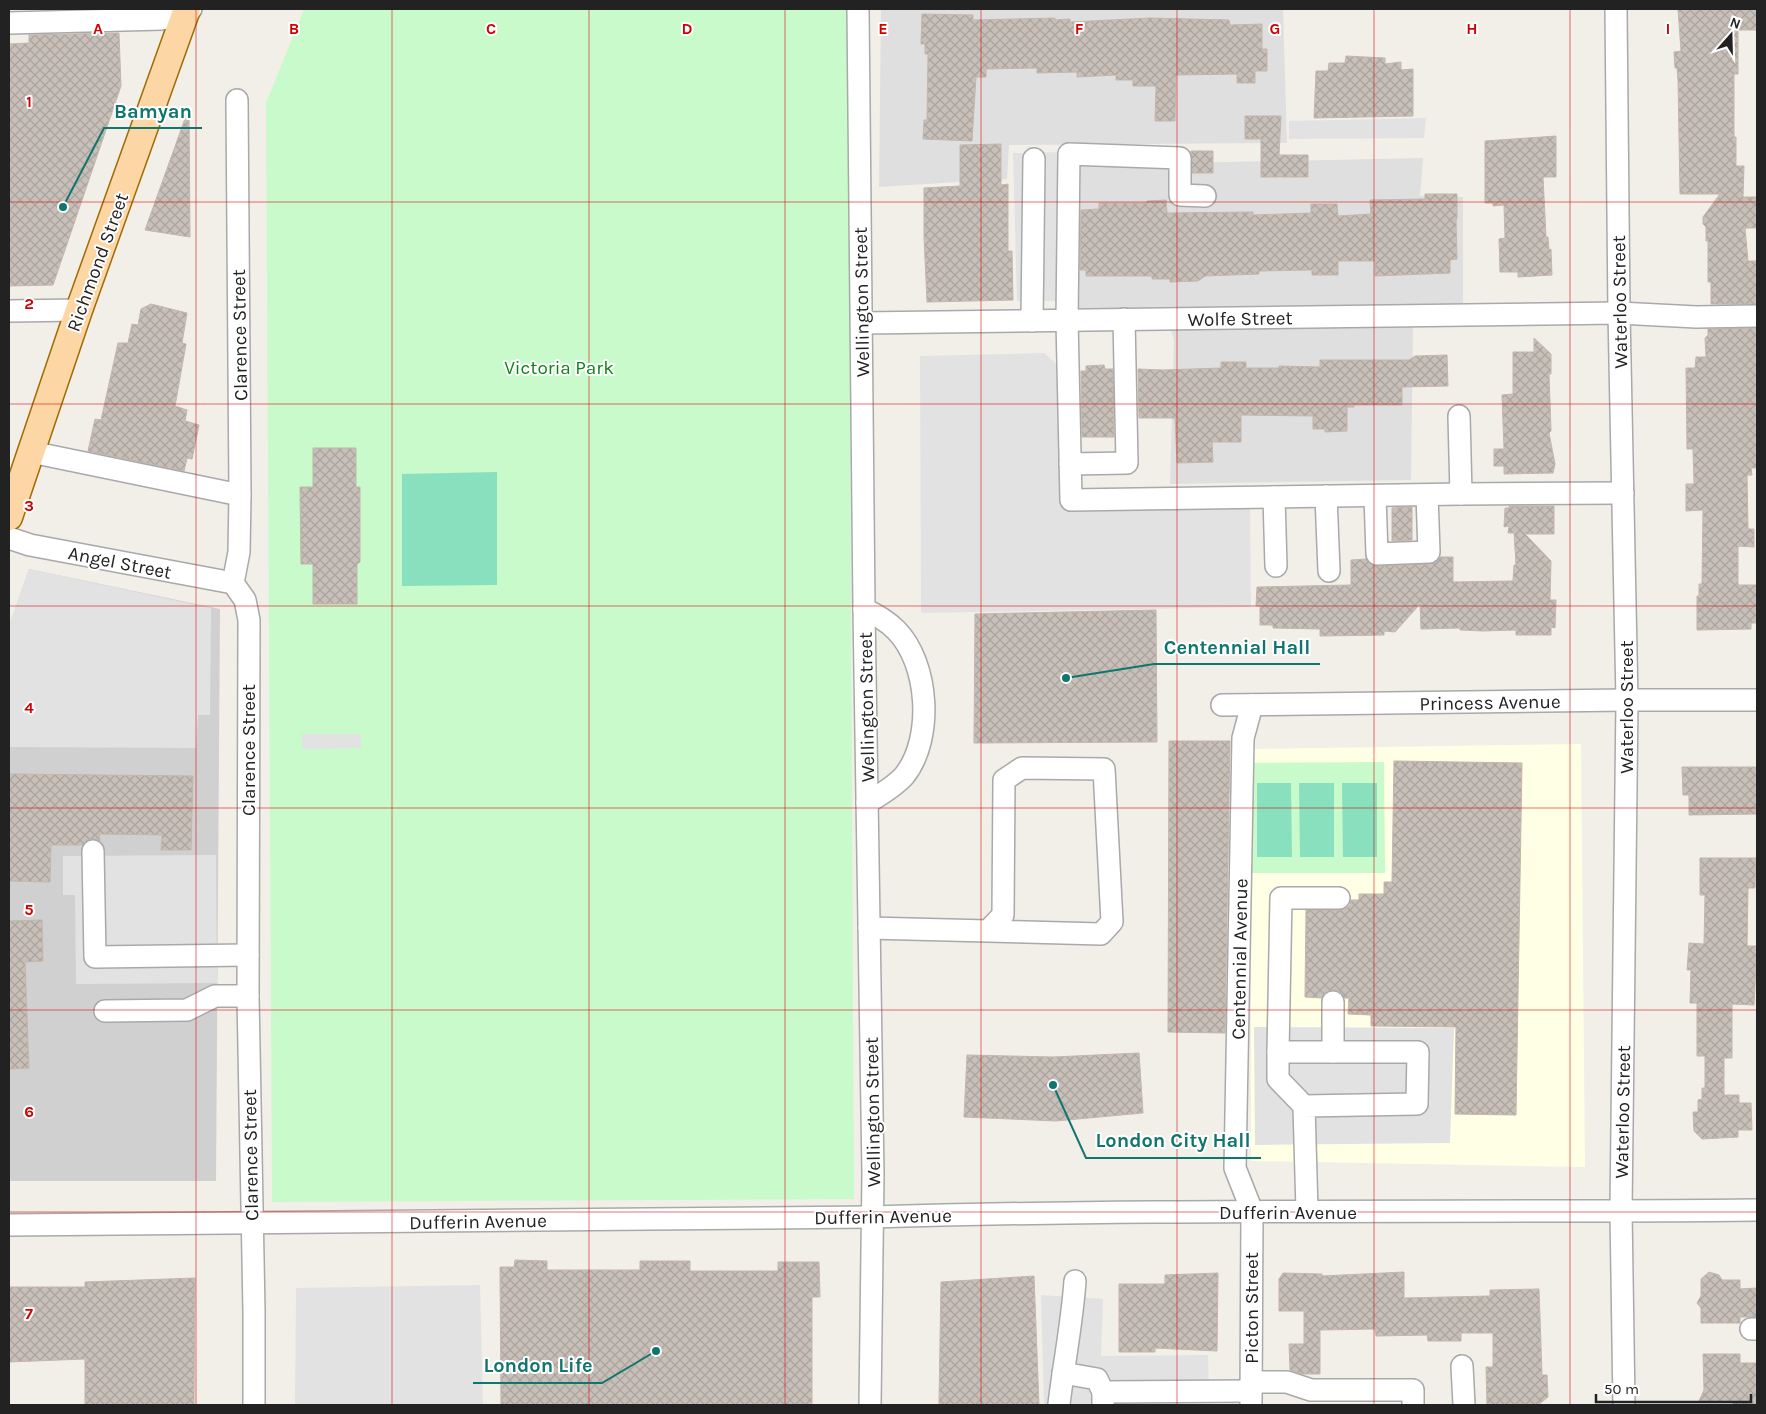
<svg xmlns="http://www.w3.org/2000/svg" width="1766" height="1414" viewBox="0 0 1766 1414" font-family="Karla,sans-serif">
  <defs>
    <pattern id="building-cross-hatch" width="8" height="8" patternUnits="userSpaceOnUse" patternTransform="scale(1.25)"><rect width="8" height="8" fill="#c7bfb8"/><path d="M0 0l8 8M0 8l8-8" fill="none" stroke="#aba49e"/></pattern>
  </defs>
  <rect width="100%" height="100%" fill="#f2efe9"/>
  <g fill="#e0dfdf">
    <polygon points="881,9 1283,9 1287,143 1009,145 1007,179 879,187"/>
    <polygon points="1423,158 1420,196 1463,197 1463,309 1076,313 1081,165"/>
    <polygon points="1413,326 1411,480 1170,484 1174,339 1171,330"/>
  </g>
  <polygon fill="#ffffe5" points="1581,744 1585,1167 1251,1161 1251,749"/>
  <polygon fill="#d0d0d0" points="29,569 220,609 216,1181 9,1181 9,626"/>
  <g fill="#c8facc">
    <polygon points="304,9 848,9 854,1199 272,1202 266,103"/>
    <polygon points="1384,762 1385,873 1251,873 1250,763"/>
  </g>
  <g fill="#88e0be">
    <polygon points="497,472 497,585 402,586 402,474"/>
    <polygon points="1257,783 1291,783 1292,857 1257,857"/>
    <polygon points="1299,783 1334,783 1334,857 1300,857"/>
    <polygon points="1342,783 1377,783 1377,857 1343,857"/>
  </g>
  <g fill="#e2e2e2">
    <polygon points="1426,118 1424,138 1289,139 1289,121"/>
    <polygon points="1061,152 1062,301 1017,301 1013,153"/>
    <polygon points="1044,353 1067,373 1070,505 1250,508 1251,607 921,613 920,356"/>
    <polygon points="29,569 211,608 210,715 198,715 196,748 9,747 9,626"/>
    <polygon points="361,734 361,748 302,749 302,734"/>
    <polygon points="216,855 217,983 76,984 75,895 63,895 63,856"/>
    <polygon points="1254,1027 1454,1028 1450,1143 1255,1145"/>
    <polygon points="480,1285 483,1405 295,1405 296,1288"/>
    <polygon points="1041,1295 1103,1299 1101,1356 1208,1355 1209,1396 1119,1401 1118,1405 1044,1405"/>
  </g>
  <g fill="url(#building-cross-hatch)" stroke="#c4b6ab">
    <polygon points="1678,9 1757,9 1757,30 1738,30 1738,74 1734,74 1734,137 1736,137 1736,166 1744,166 1743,197 1757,197 1757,228 1745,228 1748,261 1757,261 1757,304 1711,304 1711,282 1708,282 1708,241 1706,241 1706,227 1703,224 1703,217 1720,194 1680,194 1678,80 1677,68 1675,68 1674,52 1681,51"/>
    <polygon points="922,14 973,15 973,20 1055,18 1055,20 1070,19 1070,22 1150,18 1229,20 1230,25 1262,24 1262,49 1267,49 1267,71 1255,71 1255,83 1237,83 1237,74 1176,75 1175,121 1155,121 1156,86 1133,86 1133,80 1116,80 1116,75 1077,77 1077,72 1037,73 1037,68 986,69 986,77 976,77 972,141 923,139 924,120 927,120 928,54 925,54 925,44 921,44"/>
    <polygon points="119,33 121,86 53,285 9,286 9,44 29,43 29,35"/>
    <polygon points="1346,56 1385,58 1385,64 1401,62 1401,70 1413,69 1413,116 1314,118 1316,71 1328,71 1329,63 1345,63"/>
    <polygon points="187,113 189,113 190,237 145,230"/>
    <polygon points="1245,116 1281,116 1279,155 1308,155 1308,177 1261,177 1261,139 1245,139"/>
    <polygon points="1556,136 1556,177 1543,177 1546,237 1548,237 1549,250 1551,249 1552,275 1518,277 1518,272 1500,272 1499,239 1505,238 1504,205 1493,206 1493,203 1485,203 1485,141"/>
    <polygon points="1001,144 1001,185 1008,184 1008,251 1012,251 1013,300 927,302 924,238 924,188 960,186 960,145"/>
    <polygon points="1191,151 1213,151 1213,173 1192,173"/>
    <polygon points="1425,194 1457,194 1457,219 1456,219 1457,259 1450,260 1450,273 1375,276 1375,261 1338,261 1338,275 1312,275 1312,270 1259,271 1259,274 1205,276 1198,281 1170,282 1170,279 1152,279 1152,276 1086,276 1086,270 1080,270 1081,210 1099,209 1099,203 1147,203 1147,201 1166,200 1167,213 1253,212 1253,215 1311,213 1311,204 1337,204 1338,216 1371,214 1370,200 1425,199"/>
    <polygon points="151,304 187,313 182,343 186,344 175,406 187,410 185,421 199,425 192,459 187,458 184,471 88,451 95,419 101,420 118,343 128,343 132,324 138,325 141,309"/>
    <polygon points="1757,328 1757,468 1751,468 1752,475 1747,475 1748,529 1754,529 1754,547 1738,546 1738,585 1757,585 1757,623 1751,623 1751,629 1697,630 1697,596 1699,596 1699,584 1702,584 1703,510 1686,511 1686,484 1694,484 1693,449 1687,449 1686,368 1695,368 1696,357 1706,357 1705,338 1708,335 1708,329"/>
    <polygon points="1534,338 1551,354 1551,374 1549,374 1551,431 1549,433 1555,464 1553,473 1504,474 1504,466 1494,466 1494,449 1504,449 1502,395 1513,394 1513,352 1534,352"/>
    <polygon points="1447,355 1448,386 1402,387 1402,405 1354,405 1354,407 1347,407 1347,431 1325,432 1325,429 1313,429 1313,416 1241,415 1241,442 1212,442 1213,462 1177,463 1175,418 1139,418 1138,369 1163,370 1221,368 1221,362 1246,362 1246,368 1279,368 1279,366 1320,367 1320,360 1409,360 1415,356"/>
    <polygon points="1104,365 1105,369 1113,369 1114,437 1082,437 1081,371 1086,371 1086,366"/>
    <polygon points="313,448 356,448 356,487 360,487 360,562 357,564 357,604 313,604 313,564 301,564 300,487 313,487"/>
    <polygon points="1509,506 1554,506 1554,534 1525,534 1551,561 1550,600 1556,600 1555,628 1551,627 1551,635 1516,635 1516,630 1483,631 1460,630 1460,628 1421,629 1420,604 1395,632 1384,631 1384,635 1320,636 1320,629 1273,628 1273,625 1260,625 1260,606 1256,606 1257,587 1351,585 1351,560 1366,559 1371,565 1377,566 1429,564 1436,562 1440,557 1453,557 1453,582 1513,581 1514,565 1516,565 1514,533 1508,533 1509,526 1504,527 1505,508 1509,508"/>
    <polygon points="1412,507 1412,540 1392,541 1392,508"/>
    <polygon points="1156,610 1157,742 974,743 975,614"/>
    <polygon points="1169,741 1230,741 1225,1033 1168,1032"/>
    <polygon points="1394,761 1522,763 1516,1115 1455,1114 1456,1027 1371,1026 1371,1015 1348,1014 1349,998 1344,998 1339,991 1333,990 1327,991 1322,998 1305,997 1306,910 1339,910 1345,909 1350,905 1351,900 1359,900 1359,894 1384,894 1384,882 1392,882"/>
    <polygon points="1682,767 1757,767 1757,814 1689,815 1689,795 1683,795"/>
    <polygon points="9,774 193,776 191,850 161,850 162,835 99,834 100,841 92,839 86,841 82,845 51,845 50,882 9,881"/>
    <polygon points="1700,858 1756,858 1755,888 1748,888 1747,946 1757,946 1754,1005 1732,1004 1732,1058 1724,1058 1724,1095 1739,1095 1739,1103 1751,1103 1752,1130 1738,1130 1738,1137 1702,1139 1694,1131 1693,1112 1698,1112 1698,1100 1702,1099 1702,1088 1705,1088 1705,1056 1697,1056 1697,1003 1690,1003 1691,970 1687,970 1689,943 1704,944 1705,895 1700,895"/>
    <polygon points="42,920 43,961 25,962 29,1068 9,1069 9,921"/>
    <polygon points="1139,1053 1143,1113 1056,1121 964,1117 967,1055 1053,1057"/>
    <polygon points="515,1260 547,1261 547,1270 640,1270 640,1261 690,1261 690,1271 778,1271 778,1262 819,1262 820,1297 812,1297 812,1405 501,1405 500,1267 514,1267"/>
    <polygon points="1404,1272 1404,1298 1490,1296 1490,1290 1539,1289 1542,1375 1547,1375 1548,1397 1538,1405 1487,1405 1486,1367 1493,1367 1493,1333 1461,1333 1461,1341 1428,1341 1427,1335 1376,1336 1375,1329 1320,1330 1320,1374 1302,1374 1290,1370 1289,1344 1304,1344 1304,1311 1279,1311 1279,1279 1283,1273 1322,1274 1322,1276"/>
    <polygon points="1709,1272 1719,1275 1722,1280 1740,1280 1740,1289 1757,1288 1757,1317 1740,1317 1740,1323 1701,1323 1701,1308 1697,1303 1701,1296 1701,1279"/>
    <polygon points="1218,1273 1217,1351 1155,1348 1155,1352 1119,1352 1119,1284 1165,1284 1165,1275"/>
    <polygon points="1034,1276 1039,1405 939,1405 941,1282"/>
    <polygon points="195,1278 194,1405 85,1405 85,1359 9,1362 9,1287 85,1287 85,1282"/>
    <polygon points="1703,1354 1740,1354 1740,1363 1757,1363 1757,1405 1733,1405 1733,1402 1699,1401 1704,1390"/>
  </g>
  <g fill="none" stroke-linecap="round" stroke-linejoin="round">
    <g stroke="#a9a9a9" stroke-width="24">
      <g id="minor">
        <polyline points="858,9 864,609 873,1174 870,1405"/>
        <polyline points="1616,9 1619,313 1627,700 1621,1211 1624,1405"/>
        <polyline points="9,23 162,19 185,15 191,9"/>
        <polyline points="237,100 240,495 239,552 233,583 245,600 249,620 248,996 254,1311 254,1405"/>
        <polyline points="1205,196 1180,195 1180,158 1069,154 1067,320 1071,500 1461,494"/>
        <polyline points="9,311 79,310"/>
        <polyline points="1032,321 1034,159"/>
        <polyline points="862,323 1619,313 1696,317 1757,316"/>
        <polyline points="1459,416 1461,494 1623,493"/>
        <polyline points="31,452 240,495"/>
        <polyline points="1070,464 1127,463 1124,319"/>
        <polyline points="1326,496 1329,571"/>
        <polyline points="1375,496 1377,554 1429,552 1427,495"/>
        <polyline points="1274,497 1276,566"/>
        <polyline points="9,538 30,545 233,583"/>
        <path d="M864,609C875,614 887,621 896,630C929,663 934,739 904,776C894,787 880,795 867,803"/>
        <polyline points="1222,705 1627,700 1757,700"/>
        <polyline points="93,851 95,957 248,955"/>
        <polyline points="869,928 988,931 1003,915 1004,780 1022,768 1104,769 1112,922 1101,934 988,931"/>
        <polyline points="105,1011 187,1010 215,996 248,996"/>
        <polyline points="1278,1052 1281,898 1339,898"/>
        <polyline points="1333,1052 1333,1002"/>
        <polyline points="1304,1106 1278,1079 1278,1052 1418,1052 1417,1104 1304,1106 1307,1211"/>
        <path d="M9,1225L872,1217C1167,1208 1462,1213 1757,1210"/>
        <polyline points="1751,1329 1757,1329"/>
        <polyline points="1462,1366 1464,1405"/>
        <polyline points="1063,1373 1097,1379 1103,1392"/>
        <polyline points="1251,1382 1287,1382 1311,1390 1413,1390 1413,1405"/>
        <path d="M1059,1404C1064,1363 1072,1323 1075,1281"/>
        <polyline points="1103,1405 1103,1392 1251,1391"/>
        <polyline points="1251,1405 1252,1211 1235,1168 1243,738 1252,705"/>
      </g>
    </g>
    <g stroke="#a06b00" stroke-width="29">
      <polyline id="major" points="9,517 79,310 187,9"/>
    </g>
    <use href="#minor" stroke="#fff" stroke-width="21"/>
    <use href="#major" stroke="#fcd6a4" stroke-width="26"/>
  </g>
  <path fill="none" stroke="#d40000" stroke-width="1" stroke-opacity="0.55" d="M196,9V1405M392,9V1405M589,9V1405M785,9V1405M981,9V1405M1177,9V1405M1374,9V1405M1570,9V1405M9,202H1757M9,404H1757M9,606H1757M9,808H1757M9,1010H1757M9,1212H1757"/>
  <g text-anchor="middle" stroke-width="4" stroke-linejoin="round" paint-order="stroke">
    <g font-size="19" fill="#222" stroke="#fff">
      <text transform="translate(97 262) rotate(-70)" y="7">Richmond Street</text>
      <text transform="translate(861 302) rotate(-91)" y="7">Wellington Street</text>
      <text transform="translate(1619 302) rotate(-91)" y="7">Waterloo Street</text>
      <text transform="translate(1240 318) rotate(-1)" y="7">Wolfe Street</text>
      <text transform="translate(239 335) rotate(-91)" y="7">Clarence Street</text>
      <text transform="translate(120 562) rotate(11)" y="7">Angel Street</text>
      <text transform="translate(1490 702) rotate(-1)" y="7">Princess Avenue</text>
      <text transform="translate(866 707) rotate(-91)" y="7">Wellington Street</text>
      <text transform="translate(1626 707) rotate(-90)" y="7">Waterloo Street</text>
      <text transform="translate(248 750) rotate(-90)" y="7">Clarence Street</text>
      <text transform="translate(1239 959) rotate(-89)" y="7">Centennial Avenue</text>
      <text transform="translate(872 1112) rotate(-91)" y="7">Wellington Street</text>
      <text transform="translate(1622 1112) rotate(-89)" y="7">Waterloo Street</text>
      <text transform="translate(250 1155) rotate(-91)" y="7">Clarence Street</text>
      <text x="1288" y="1219">Dufferin Avenue</text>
      <text transform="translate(883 1216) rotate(-1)" y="7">Dufferin Avenue</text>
      <text transform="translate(478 1221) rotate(-1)" y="7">Dufferin Avenue</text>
      <text transform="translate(1251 1308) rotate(-90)" y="7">Picton Street</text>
    </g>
    <g font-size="19" fill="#0c8416" stroke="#fff">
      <text x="559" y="374">Victoria Park</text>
    </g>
  </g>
  <g font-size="16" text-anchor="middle" font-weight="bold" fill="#d40000" stroke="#fff" stroke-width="4" stroke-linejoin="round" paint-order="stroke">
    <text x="98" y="34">A</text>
    <text x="294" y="34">B</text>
    <text x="491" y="34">C</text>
    <text x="687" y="34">D</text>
    <text x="883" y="34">E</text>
    <text x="1079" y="34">F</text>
    <text x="1275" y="34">G</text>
    <text x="1472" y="34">H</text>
    <text x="1668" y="34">I</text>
    <text x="29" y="107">1</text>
    <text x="29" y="309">2</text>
    <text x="29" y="511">3</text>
    <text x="29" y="713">4</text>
    <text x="29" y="915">5</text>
    <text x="29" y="1117">6</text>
    <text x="29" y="1319">7</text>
  </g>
  <path fill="none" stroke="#0f766e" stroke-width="2" d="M63 207L104 128H202M1066 678L1154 664H1320M1053 1085L1086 1158H1261M656 1351L602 1383H473"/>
  <g fill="#0f766e" stroke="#fff" stroke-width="2">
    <circle cx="63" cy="207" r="5"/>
    <circle cx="1066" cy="678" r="5"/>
    <circle cx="1053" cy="1085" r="5"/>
    <circle cx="656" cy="1351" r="5"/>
  </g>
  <g font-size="20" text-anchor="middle" font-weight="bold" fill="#0f766e" stroke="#fff" stroke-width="4" stroke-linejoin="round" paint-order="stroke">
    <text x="153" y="118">Bamyan</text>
    <text x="1237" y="654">Centennial Hall</text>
    <text x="1173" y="1147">London City Hall</text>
    <text x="538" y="1372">London Life</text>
  </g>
  <rect width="1766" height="1414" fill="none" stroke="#222222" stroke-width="20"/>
  <g transform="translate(1731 35) rotate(20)" stroke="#ffffff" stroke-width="4" paint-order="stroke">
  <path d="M0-4L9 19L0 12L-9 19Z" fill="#222222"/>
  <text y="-8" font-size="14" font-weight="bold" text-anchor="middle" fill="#222222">N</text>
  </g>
  <path d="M1596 1394v8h155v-8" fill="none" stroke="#222222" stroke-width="2.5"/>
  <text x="1604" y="1394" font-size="15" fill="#222222" stroke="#ffffff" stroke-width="4" paint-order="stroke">50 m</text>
</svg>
